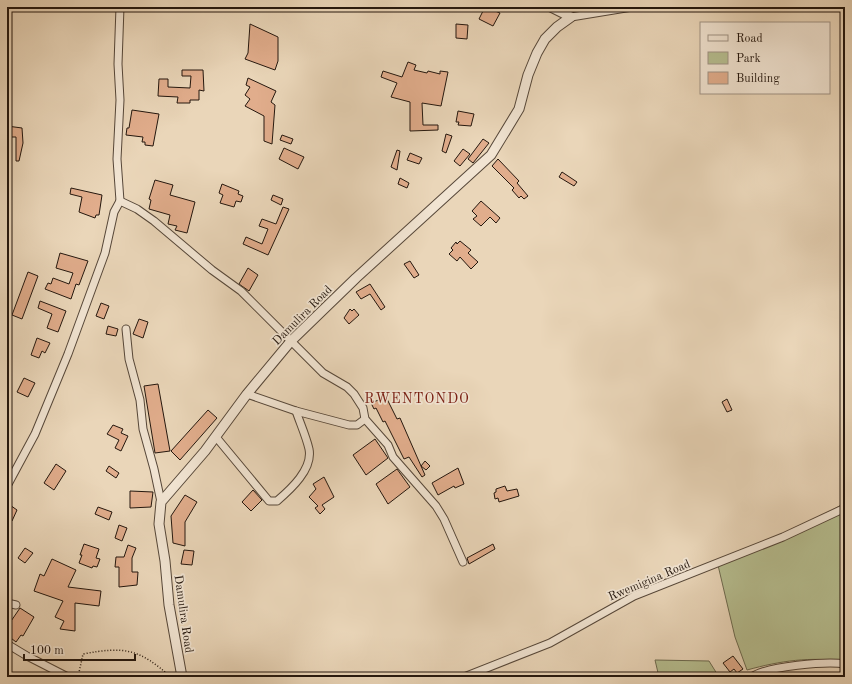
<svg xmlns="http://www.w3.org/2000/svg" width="852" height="684" viewBox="0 0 852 684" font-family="'Old Standard TT',serif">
  <rect width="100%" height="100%" fill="#ead6b9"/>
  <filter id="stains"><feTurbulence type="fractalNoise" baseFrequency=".005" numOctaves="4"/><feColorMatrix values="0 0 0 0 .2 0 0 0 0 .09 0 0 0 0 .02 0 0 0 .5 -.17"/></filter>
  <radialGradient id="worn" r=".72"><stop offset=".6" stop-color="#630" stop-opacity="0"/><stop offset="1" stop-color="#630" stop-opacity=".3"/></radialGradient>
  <g fill="#b6be90" stroke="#6d6a4f">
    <path d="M845,503V662C811,656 780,661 747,670L735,637L717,561L807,524Z"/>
    <polygon points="655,660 709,661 719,677 659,677"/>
  </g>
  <g fill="#e1ad8c" stroke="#24170e">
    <polygon points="485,7 500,13 493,26 479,19"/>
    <polygon points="250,24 278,37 278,61 275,70 245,59 248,53"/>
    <polygon points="456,24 468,25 467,39 456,38"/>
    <polygon points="408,62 416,65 414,70 427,73 428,71 440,74 440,71 448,72 441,106 422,103 423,125 438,125 438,130 410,131 410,102 391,97 397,83 381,77 383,71 402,77"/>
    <polygon points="182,70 203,70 204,91 199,90 199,100 190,100 190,103 177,103 178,97 158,96 159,79 168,79 168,87 190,88 191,76 182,76"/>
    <polygon points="248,78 276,91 271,102 275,105 272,144 264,141 264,116 245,106 250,99 245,95 250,87 246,85"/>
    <polygon points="132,110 159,114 153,146 145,145 145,142 142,142 143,137 126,135 127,128 129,128"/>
    <polygon points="458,111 474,114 471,126 458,125 459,122 456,122"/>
    <polygon points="7,126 22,128 23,143 19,161 16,161 16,137 7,137"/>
    <polygon points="446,134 452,136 446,153 442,151"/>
    <polygon points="282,135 293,139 291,144 280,140"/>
    <polygon points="483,139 489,143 473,163 468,159"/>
    <polygon points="284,148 304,157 298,169 279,159"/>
    <polygon points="463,149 470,154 460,166 454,161"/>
    <polygon points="397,150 400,151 397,170 391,167"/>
    <polygon points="410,153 422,158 419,164 407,160"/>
    <polygon points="498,159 519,181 517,183 528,196 524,199 521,196 519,198 512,190 514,188 492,166"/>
    <polygon points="562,172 577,182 574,186 559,177"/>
    <polygon points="400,178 409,183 407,188 398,184"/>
    <polygon points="155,180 173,185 170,195 195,202 187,233 175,230 177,226 168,224 170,215 149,209 151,200 149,199"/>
    <polygon points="222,184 239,191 238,194 243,196 241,202 236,201 234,207 220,203 223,195 219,193"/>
    <polygon points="71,188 102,195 99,215 96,215 95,218 79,212 82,197 70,194"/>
    <polygon points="273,195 283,199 281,205 271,200"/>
    <polygon points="481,201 500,218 496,223 490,217 481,226 473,219 477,216 472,211"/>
    <polygon points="283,207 289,209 268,255 243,244 246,237 262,244 268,229 259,226 262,219 276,224"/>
    <polygon points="460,241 471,250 468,253 478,262 471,269 460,257 457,261 449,254 453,250 451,248 456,242 457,244"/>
    <polygon points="60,253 88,261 79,285 76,284 71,299 45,289 48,283 51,284 53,278 69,284 73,273 56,268"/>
    <polygon points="410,261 419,275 414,278 404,264"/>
    <polygon points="248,268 258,275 249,291 239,284"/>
    <polygon points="28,272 38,276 22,319 12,315"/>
    <polygon points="370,284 385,307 381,310 370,294 361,299 356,292"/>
    <polygon points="40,301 66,311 58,332 47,328 52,314 38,308"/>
    <polygon points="101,303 109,306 104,319 96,316"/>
    <polygon points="350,309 352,311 354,309 359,315 349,324 344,318"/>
    <polygon points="139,319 148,322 143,338 133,334"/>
    <polygon points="108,326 118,329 116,336 106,334"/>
    <polygon points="37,338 50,343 45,353 42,351 39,358 31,355"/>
    <polygon points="24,378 35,383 28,397 17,392"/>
    <polygon points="158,384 170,451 155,453 144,386"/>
    <polygon points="386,397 397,419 400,418 421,466 425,461 430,466 426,470 421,466 425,475 422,477 409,457 404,459 385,421 383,422 376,408 374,409 371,403"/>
    <polygon points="727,399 732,410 727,412 722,402"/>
    <polygon points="208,410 217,418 180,460 171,451"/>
    <polygon points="113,425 123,429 121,433 128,436 121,451 115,448 119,440 107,434"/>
    <polygon points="375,439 388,458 366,475 353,455"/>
    <polygon points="56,464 66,471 54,490 44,483"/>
    <polygon points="109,466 119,473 116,478 106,471"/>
    <polygon points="458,468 464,484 455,488 454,486 438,495 432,483"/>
    <polygon points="397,469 410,487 388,504 376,484"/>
    <polygon points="324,477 334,497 322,505 325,509 320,514 315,508 318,506 309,497 316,489 313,484"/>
    <polygon points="505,486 507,491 517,489 519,496 499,502 498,498 495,499 494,493 496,492 496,489"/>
    <polygon points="253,490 262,500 251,511 242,502"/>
    <polygon points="130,491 153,492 151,507 130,508"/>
    <polygon points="185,495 197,502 185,522 185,546 173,543 171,516"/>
    <polygon points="7,503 17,510 12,521 7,518"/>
    <polygon points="98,507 112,512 109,520 95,514"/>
    <polygon points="119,525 127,528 122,541 115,538"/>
    <polygon points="84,544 99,549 96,558 100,559 97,567 93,566 92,568 79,563 82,555 80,555"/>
    <polygon points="493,544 495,549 469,564 467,558"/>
    <polygon points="128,545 136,548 132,558 132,572 138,572 137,585 119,587 119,567 115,567 116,557 124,557"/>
    <polygon points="25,548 33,553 25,563 18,558"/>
    <polygon points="184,550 194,551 192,565 181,564"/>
    <polygon points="52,559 76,570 68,587 101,591 99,606 75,603 75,631 60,629 64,621 55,617 63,601 34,591 40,574 44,576"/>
    <polygon points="20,608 34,617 23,636 21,635 16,642 7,635 7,627"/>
    <polygon points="733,656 743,669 737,673 734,669 730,672 723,663"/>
  </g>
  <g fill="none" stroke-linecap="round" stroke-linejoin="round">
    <g stroke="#564739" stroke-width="9">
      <g id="minor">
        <polyline points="120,7 118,64 120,100 117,159 120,201"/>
        <polyline points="571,17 632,7"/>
        <polyline points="126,329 129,359 140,400 143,429 154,469 161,502"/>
        <polyline points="247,394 296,411 349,425 357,425 365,419"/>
        <path d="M216,437L269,501H277C291,489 313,469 309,449C306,436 300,423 296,411"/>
        <polyline points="7,486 35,434 68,354 105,253 114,212 120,201 137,209 154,221 212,270 241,291 323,373 347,387 354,394 363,408 365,419 388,445 393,457 436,506 444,519 463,562"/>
        <polyline points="7,603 16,605"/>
        <polyline points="7,644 27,656 68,677"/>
        <polyline points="464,677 550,643 634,596 783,537 845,508"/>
        <path d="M752,677C766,666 828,661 845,664"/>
      </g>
    </g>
    <g stroke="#564739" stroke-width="11">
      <polyline id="tertiary" points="182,677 169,605 165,561 159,524 161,502 205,451 247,394 291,341 356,278 491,155 519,109 528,75 537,53 545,39 557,27 571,17 551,7"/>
    </g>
    <path stroke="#24170e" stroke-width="1.5" stroke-dasharray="1 2" stroke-linecap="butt" d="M78,677L83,654C125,646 139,649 171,677"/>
    <use href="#minor" stroke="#f1e4d2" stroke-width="7"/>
    <use href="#tertiary" stroke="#f1e4d2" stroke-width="9"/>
  </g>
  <g text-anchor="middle" stroke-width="3.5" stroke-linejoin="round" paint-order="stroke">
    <g font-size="12" fill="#24170e" stroke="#f1e4d2">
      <text transform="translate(302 315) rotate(-45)" y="4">Damulira Road</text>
      <text transform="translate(649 580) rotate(-23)" y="4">Rwemigina Road</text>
      <text transform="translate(184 614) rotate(82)" y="4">Damulira Road</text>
    </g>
    <g font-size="14" letter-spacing="1" fill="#7a1f14" stroke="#f1e4d2">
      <text x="417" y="403">RWENTONDO</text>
    </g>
  </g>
  <rect width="852" height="684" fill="none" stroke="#ead6b9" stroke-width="24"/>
  <rect x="8" y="8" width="836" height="668" fill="none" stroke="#24170e" stroke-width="2"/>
  <rect x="12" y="12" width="828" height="660" fill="none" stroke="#24170e"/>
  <rect x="700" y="22" width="130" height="72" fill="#f1e4d2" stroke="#9f9284"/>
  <rect x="708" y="35" width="20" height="6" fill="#f1e4d2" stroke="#9f9284"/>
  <text x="736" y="42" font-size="12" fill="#24170e">Road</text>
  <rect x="708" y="52" width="20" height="12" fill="#b6be90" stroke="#9f9284"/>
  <text x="736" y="62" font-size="12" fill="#24170e">Park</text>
  <rect x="708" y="72" width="20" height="12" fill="#e1ad8c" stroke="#9f9284"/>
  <text x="736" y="82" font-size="12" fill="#24170e">Building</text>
  <path d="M24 654v6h111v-6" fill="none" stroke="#24170e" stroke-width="2"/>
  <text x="30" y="654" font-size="12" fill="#24170e" stroke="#f1e4d2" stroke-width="3" paint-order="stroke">100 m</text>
  <rect width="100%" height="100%" filter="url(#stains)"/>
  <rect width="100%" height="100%" fill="url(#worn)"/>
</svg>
